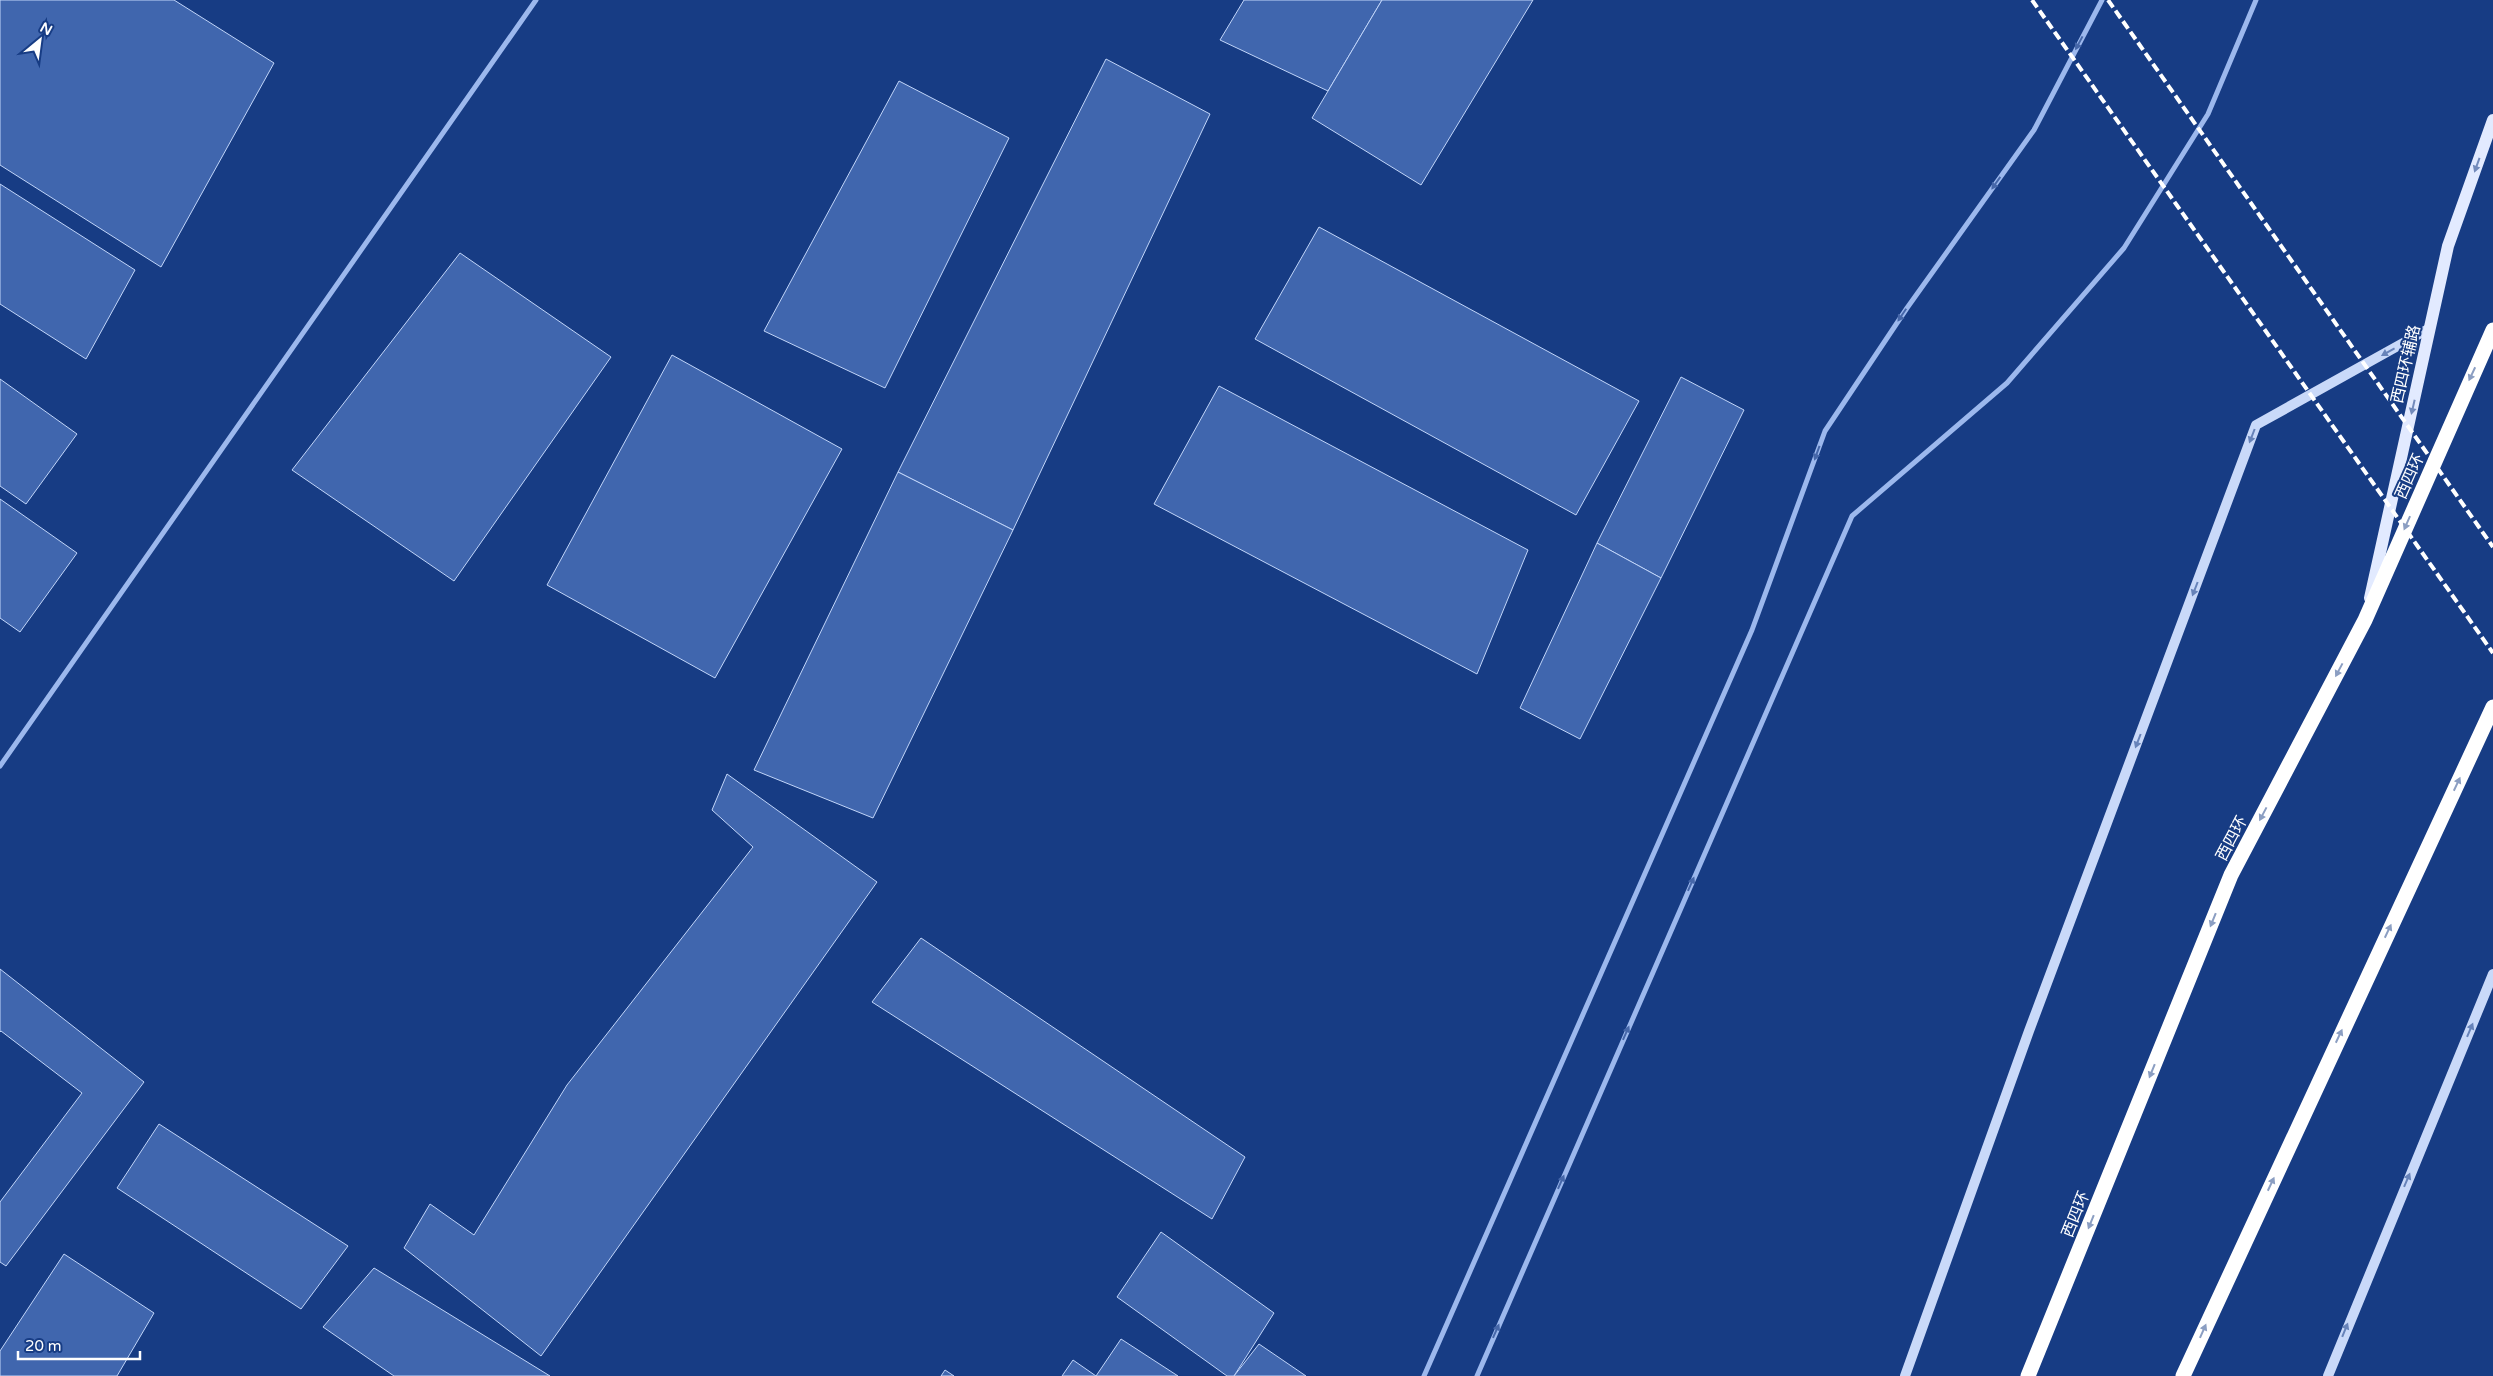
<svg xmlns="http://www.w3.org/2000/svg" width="2493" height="1376" viewBox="0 0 2493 1376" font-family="'Varela Round','Noto Sans SC',sans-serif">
  <rect width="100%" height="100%" fill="#173c84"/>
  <g fill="#4066ae" stroke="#c1d5f9">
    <polygon points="0,0 174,0 274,63 161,267 0,165"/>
    <polygon points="1244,0 1382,0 1328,91 1220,40"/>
    <polygon points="1382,0 1533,0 1421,185 1312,118"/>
    <polygon points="1106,59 1210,114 1013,530 898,472"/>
    <polygon points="899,81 1009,138 885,388 764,331"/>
    <polygon points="0,184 135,270 86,359 0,304"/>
    <polygon points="1319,227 1639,401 1576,515 1255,339"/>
    <polygon points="460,253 611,357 454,581 292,470"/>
    <polygon points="672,355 842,449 715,678 547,585"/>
    <polygon points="1681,377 1744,410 1661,578 1597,543"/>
    <polygon points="0,379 77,434 26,504 0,486"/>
    <polygon points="1219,386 1528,550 1477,674 1154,504"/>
    <polygon points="898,472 1013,530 873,818 754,770"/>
    <polygon points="0,499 77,553 20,632 0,618"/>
    <polygon points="1597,543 1661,578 1580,739 1520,708"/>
    <polygon points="727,774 877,882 541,1356 404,1248 430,1204 474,1235 567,1085 753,847 712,810"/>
    <polygon points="921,938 1245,1157 1212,1219 872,1002"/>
    <polygon points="0,969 144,1082 6,1266 0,1262 0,1202 82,1093 1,1031 0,1032"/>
    <polygon points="159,1124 348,1246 301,1309 117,1188"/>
    <polygon points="1161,1232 1274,1313 1234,1376 1227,1376 1117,1297"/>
    <polygon points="64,1254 154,1313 117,1376 0,1376 0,1351"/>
    <polygon points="374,1268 550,1376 394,1376 323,1327"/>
    <polygon points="1121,1339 1178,1376 1096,1376"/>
    <polygon points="1259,1344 1306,1376 1234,1376"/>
    <polygon points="1073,1360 1096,1376 1062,1376"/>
    <polygon points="945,1370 954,1376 941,1376"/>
  </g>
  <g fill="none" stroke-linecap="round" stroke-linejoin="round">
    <g stroke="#9cb8ed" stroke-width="5">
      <polyline points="0,766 536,0"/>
      <polyline points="1424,1376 1752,630 1825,431 1907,308 2034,130 2102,0"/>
      <polyline points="1477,1376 1852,516 2007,383 2124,248 2208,114 2256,0"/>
    </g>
    <g stroke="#c9d9f9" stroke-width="10">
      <polyline points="1905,1376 2029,1031 2256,425 2430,328"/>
      <polyline points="2328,1376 2493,974"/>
    </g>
    <polyline stroke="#e2eaff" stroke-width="12" points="2370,598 2448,246 2493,120"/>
    <g stroke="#fff" stroke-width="15">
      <polyline points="2028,1376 2231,875 2365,620 2493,330"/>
      <polyline points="2183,1376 2493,707"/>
    </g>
    <g stroke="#fff" stroke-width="4" stroke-dasharray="9 4" stroke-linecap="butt">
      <polyline points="2032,0 2493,653"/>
      <polyline points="2108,0 2493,547"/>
    </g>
  </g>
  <defs><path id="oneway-solid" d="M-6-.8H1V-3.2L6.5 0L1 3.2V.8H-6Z" transform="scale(1.25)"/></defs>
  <g fill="#4667a9">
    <use href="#oneway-solid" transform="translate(2079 43) rotate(118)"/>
    <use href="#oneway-solid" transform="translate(1996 183) rotate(125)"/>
    <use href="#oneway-solid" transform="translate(1902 315) rotate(124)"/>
    <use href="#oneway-solid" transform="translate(1817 453) rotate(110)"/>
    <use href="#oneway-solid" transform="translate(1691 884) rotate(-66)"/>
    <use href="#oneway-solid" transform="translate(1626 1033) rotate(-66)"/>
    <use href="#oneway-solid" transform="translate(1561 1182) rotate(-66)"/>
    <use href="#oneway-solid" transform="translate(1496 1331) rotate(-66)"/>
  </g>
  <g fill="#728abb">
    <use href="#oneway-solid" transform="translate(2477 165) rotate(110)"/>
    <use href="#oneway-solid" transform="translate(2413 407) rotate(103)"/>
  </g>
  <g fill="#6783b9">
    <use href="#oneway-solid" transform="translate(2388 352) rotate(151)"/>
    <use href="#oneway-solid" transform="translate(2252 436) rotate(111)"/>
    <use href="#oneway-solid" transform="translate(2195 589) rotate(111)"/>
    <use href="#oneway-solid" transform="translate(2138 741) rotate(111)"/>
    <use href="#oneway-solid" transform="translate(2470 1030) rotate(-67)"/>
    <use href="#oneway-solid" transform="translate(2407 1180) rotate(-67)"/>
    <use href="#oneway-solid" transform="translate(2345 1330) rotate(-68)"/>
  </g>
  <g fill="#8b9ec2">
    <use href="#oneway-solid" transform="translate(2472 374) rotate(115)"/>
    <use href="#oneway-solid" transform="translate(2407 523) rotate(114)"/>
    <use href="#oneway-solid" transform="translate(2339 670) rotate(118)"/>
    <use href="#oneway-solid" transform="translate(2457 784) rotate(-65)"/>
    <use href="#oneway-solid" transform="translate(2263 814) rotate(118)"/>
    <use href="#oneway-solid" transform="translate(2213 920) rotate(112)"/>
    <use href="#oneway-solid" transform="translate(2388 931) rotate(-65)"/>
    <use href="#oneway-solid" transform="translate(2339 1036) rotate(-65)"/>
    <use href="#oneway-solid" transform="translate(2152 1071) rotate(112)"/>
    <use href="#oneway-solid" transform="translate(2271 1184) rotate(-65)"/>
    <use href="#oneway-solid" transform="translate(2091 1222) rotate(112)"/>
    <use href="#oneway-solid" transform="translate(2203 1331) rotate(-66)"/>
  </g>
  <g text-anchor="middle" stroke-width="4" stroke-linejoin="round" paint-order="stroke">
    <g font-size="16" fill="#fff" stroke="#173c84">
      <text transform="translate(2405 364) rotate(-77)" y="6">西四环辅路</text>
      <text transform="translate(2409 476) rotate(-66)" y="6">西四环</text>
      <text transform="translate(2231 838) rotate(-62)" y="6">西四环</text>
      <text transform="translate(2075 1214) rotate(-68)" y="6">西四环</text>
    </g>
  </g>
  <g transform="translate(40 40) rotate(29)" stroke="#173c84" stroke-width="4" paint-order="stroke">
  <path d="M0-4L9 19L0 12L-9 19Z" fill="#ffffff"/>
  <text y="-8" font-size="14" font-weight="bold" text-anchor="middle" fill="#ffffff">N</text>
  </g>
  <path d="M18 1351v8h122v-8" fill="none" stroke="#ffffff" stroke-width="2.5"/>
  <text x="25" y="1351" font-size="15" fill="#ffffff" stroke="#173c84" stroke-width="4" paint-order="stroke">20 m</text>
</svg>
